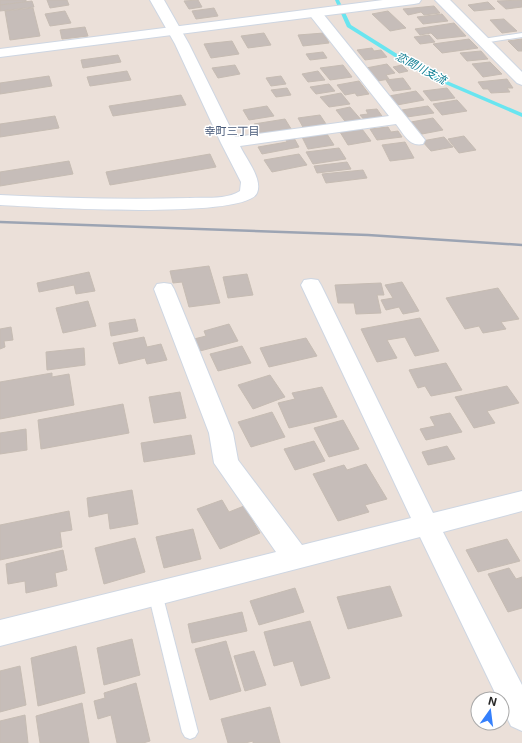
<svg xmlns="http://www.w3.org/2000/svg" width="522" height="743" viewBox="0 0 522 743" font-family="Inter,'Noto Sans JP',sans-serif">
  <rect width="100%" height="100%" fill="#ebe0d9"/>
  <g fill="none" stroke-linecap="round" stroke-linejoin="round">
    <polygon fill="#69e5f0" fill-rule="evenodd" points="335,0 339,0 351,25 426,72 522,113 522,117 422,74 347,27"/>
  </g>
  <g fill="#c6bdb9" stroke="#c6bcb3">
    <polygon points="0,0 26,0 26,2 0,5"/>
    <polygon points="47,0 67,0 69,5 50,8"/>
    <polygon points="198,0 202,7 189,9 184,1"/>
    <polygon points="522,0 522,7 506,9 497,1"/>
    <polygon points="32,1 34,7 0,11 0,5"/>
    <polygon points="488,2 495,9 474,11 468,5"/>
    <polygon points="434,6 440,13 424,15 421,12 408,15 403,9"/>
    <polygon points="33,8 40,36 10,40 5,11"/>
    <polygon points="214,8 218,16 196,19 192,11"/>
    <polygon points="65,11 71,23 50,26 45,14"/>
    <polygon points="388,11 406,28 390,31 372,14"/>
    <polygon points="442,14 448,21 423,24 417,17"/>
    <polygon points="504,19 517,31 502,33 490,20"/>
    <polygon points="454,23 466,36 437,39 431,33 420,35 415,29"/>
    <polygon points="85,27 88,36 62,39 60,30"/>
    <polygon points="264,33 271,45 248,48 241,36"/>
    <polygon points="324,33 329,43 303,46 298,35"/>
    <polygon points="429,35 435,42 420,44 414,37"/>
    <polygon points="469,39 478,48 442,53 433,44"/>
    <polygon points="522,39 522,51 518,51 508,41"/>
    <polygon points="232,41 239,54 211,58 204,44"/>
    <polygon points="372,48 374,51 381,50 387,57 365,60 357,50"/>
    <polygon points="481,51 488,59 467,61 460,53"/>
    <polygon points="323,52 327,58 310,60 306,54"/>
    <polygon points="118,55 121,62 83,68 81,60"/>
    <polygon points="490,62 502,74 483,77 472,64"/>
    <polygon points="387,64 395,73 386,75 389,79 378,81 366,68"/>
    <polygon points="235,65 240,74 218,78 212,68"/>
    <polygon points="343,65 352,77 330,80 320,68"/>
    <polygon points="402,65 408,71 399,73 393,67"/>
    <polygon points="127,71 131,80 90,86 87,77"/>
    <polygon points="318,71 325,80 308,82 302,74"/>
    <polygon points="49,76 52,86 0,94 0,83"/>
    <polygon points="281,76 286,84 271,86 266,78"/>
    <polygon points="403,78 411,89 393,91 386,80"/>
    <polygon points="507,79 513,88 507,88 510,92 491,93 488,89 483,89 478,82"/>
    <polygon points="359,81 369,94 357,96 355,93 345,95 337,85"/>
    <polygon points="329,84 335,91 316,94 310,87"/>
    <polygon points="287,88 291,95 276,97 271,90"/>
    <polygon points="447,88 455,98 431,101 423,91"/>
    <polygon points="416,91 424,100 397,105 389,96"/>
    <polygon points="341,93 350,104 329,107 320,97"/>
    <polygon points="181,95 186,105 113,116 109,106"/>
    <polygon points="457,100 467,111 442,115 433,104"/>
    <polygon points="267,106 274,116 249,120 243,110"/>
    <polygon points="428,106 434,113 407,117 402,110"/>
    <polygon points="350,107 363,122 348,125 336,110"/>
    <polygon points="377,109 384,119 366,122 360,115 368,114 366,110"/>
    <polygon points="320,115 328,127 305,131 298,118"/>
    <polygon points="55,116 59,128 0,137 0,124"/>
    <polygon points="433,118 443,130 422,134 411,122"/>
    <polygon points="285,119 293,132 261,137 254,124"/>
    <polygon points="388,127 391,132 398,131 402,137 377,140 370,129"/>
    <polygon points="362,129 371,141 348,145 340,132"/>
    <polygon points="327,134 334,145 308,149 302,137"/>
    <polygon points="464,136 476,150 459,153 448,139"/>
    <polygon points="444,137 453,147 431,151 422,141"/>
    <polygon points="294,138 299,147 262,154 258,147 287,142 286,140"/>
    <polygon points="405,142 414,158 390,161 382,145"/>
    <polygon points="339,148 346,159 313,164 306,152"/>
    <polygon points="210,154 216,167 110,185 106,172"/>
    <polygon points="299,154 307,165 272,172 264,160"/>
    <polygon points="69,161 73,174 0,186 0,172"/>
    <polygon points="347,162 351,169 317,173 314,166"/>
    <polygon points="363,170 367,178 326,183 322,174"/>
    <polygon points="209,266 220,303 189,307 182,282 173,283 170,271"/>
    <polygon points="89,272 95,291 76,294 74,285 39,292 37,283"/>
    <polygon points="247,274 253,295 228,298 223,277"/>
    <polygon points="402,282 419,311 403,314 399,307 386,310 381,300 393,298 385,285"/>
    <polygon points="381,283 384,295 377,295 381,313 356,314 354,303 338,303 335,285"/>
    <polygon points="498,288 519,319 501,322 506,329 483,333 479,326 465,329 446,298"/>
    <polygon points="88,301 96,326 63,333 56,308"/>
    <polygon points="420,318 439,351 415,356 405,337 387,340 397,358 377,362 361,329"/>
    <polygon points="135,319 138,331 111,336 109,323"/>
    <polygon points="229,324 238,341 200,351 194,339 206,336 204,331"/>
    <polygon points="11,327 13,340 4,341 5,347 0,349 0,329"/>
    <polygon points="144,337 147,347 161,344 167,360 147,364 145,358 119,364 113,343"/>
    <polygon points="306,338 317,356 269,367 260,348"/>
    <polygon points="242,346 251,363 218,371 210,354"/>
    <polygon points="84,348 85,365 47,370 46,352"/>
    <polygon points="446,363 462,390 431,396 425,386 418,388 409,370"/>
    <polygon points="52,373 52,377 69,374 74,405 0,419 0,382"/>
    <polygon points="270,375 285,397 253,409 238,385"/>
    <polygon points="507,386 519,403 487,411 495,423 474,428 455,397"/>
    <polygon points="322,387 337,417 289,428 278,403 295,399 292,393"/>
    <polygon points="180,392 186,418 154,423 149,397"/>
    <polygon points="123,404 129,433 41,449 38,420"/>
    <polygon points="272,412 285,437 251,447 238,422"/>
    <polygon points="450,413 462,432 426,440 420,429 435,426 430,417"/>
    <polygon points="343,420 359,449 329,457 314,428"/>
    <polygon points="26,429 27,450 0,454 0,433"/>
    <polygon points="191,435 195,454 144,462 141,443"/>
    <polygon points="314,441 325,461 295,470 284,449"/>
    <polygon points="447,446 455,459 428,465 422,452"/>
    <polygon points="366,464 387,499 365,505 369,512 338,521 313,474 344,465 347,470"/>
    <polygon points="132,490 138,524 110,529 108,513 89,517 87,498"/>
    <polygon points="222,500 229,512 244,506 260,533 220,549 197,509"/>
    <polygon points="69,511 72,530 60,532 62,547 0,560 0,525"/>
    <polygon points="193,529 201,559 164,568 156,537"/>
    <polygon points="135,538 145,572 104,584 95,548"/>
    <polygon points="507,539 520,561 478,572 466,550"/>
    <polygon points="63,550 67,570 55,573 57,586 26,593 25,581 8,584 6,564"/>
    <polygon points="509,568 516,579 522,577 522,608 508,612 488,574"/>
    <polygon points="390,586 402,616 348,629 337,597"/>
    <polygon points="295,588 304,612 259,625 250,601"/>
    <polygon points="242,612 247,631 192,643 188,624"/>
    <polygon points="310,621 330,678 301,686 293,661 274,666 264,632"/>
    <polygon points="132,639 140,675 104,685 97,648"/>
    <polygon points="226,641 241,691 210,700 195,649"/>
    <polygon points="76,646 85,693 38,706 31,658"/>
    <polygon points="254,651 266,685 245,691 234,656"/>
    <polygon points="20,666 26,705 0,712 0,671"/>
    <polygon points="136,683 150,741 143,743 117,743 111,715 98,719 94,701 105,698 104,693"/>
    <polygon points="82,703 89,743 40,743 36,716"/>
    <polygon points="270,707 280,743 253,743 253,741 245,743 228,743 221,719"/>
    <polygon points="25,715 28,743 0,743 0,721"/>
  </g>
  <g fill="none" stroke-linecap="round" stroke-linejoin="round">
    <g stroke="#ced6e2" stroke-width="2">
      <g id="lane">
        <polygon points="522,33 522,37 483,43 479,41 483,39"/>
        <polygon points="155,587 160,589 162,593 198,732 195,737 190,739 185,737 182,732 148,593 150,589"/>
      </g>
    </g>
    <g stroke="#ced6e2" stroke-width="2">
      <g id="street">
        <path d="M150,0H164L189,44L235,137L389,116L308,13L310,10H320L425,140L423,144C409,147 404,134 396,124L240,146C246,159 263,179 257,193C245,220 34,207 0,205V195C63,198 126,200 189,198C205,197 226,200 240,191L241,182L221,143L175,44Z"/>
        <polygon points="435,0 450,0 522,72 522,85 517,83"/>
        <polygon points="311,279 318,280 321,285 433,513 522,491 522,511 443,532 522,685 522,731 511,726 502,707 502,699 498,699 420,537 0,646 0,620 276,552 214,463 209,433 154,289 157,284 164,283 171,284 174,289 233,433 238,460 302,545 411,518 301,285 304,280"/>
      </g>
    </g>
    <g stroke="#ced6e2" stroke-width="2">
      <polygon id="secondary" points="383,0 421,0 419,3 414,4 0,57 0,49"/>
    </g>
    <use href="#lane" fill="#fff" fill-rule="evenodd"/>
    <use href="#street" fill="#fff" fill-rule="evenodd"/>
    <use href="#secondary" fill="#fff" fill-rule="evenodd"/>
    <polyline stroke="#9ca4b3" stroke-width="2.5" points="0,222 368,235 522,245"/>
  </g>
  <g text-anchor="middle" stroke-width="3" stroke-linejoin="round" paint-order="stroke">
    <g font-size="11" font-style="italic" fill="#0b7d92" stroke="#fff">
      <text transform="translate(421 68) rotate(28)" y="4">恋問川支流</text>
    </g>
    <g font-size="11" fill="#485a79" stroke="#fff">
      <text x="232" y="135">幸町三丁目</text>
    </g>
  </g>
  <g transform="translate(490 711) rotate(14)"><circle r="19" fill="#ffffff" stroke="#a9a9a9"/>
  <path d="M0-3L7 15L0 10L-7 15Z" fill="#3580fc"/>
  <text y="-6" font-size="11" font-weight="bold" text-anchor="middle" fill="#282828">N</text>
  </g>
</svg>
